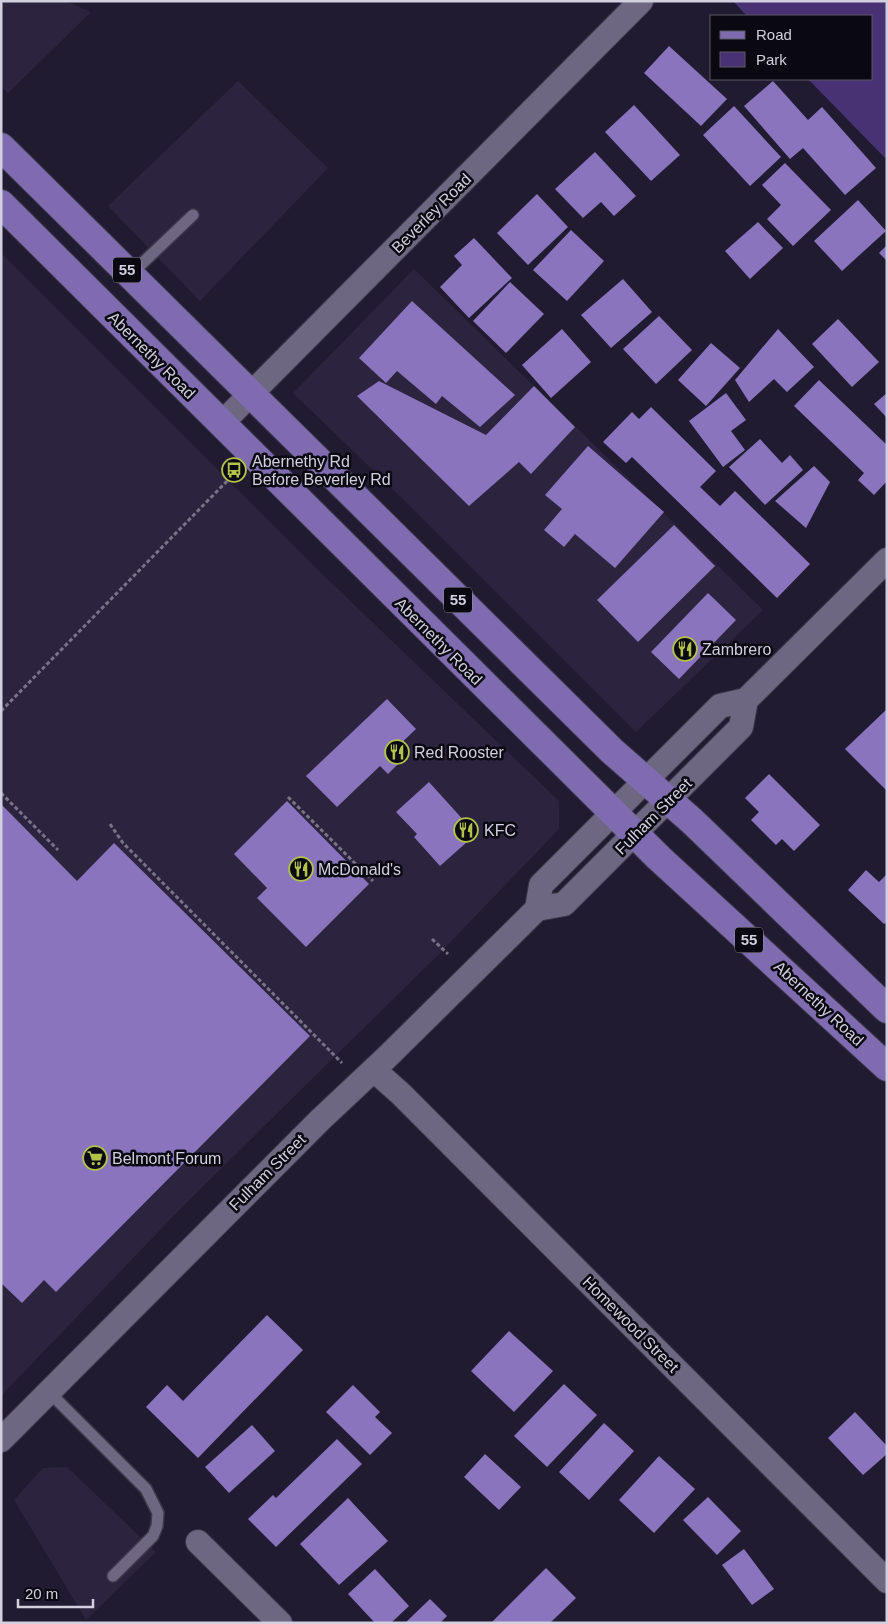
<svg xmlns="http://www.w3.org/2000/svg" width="888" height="1624" viewBox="0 0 888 1624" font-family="Arial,sans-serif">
  <rect width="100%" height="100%" fill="#211b31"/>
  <g fill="#2c243f">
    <polygon points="1,1 66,1 91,12 8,93 1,86"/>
    <polygon points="238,81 328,168 200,301 108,206"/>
    <polygon points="1,253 320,572 559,801 559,829 438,955 183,1206 1,1396"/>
    <polygon points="414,269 763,610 636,732 412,508 293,393"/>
    <polygon points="67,1467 156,1552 86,1620 14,1500 43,1468"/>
  </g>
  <polygon fill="#483274" points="733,1 887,1 887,156 885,158 808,79 872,79 872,16 747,16"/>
  <g fill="#8974bd">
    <polygon points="669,46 727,99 701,126 644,73"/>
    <polygon points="773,81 808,120 822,107 876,168 845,195 803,148 790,159 744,106"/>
    <polygon points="634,105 680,155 651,181 605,132"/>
    <polygon points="734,106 781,157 750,186 703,135"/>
    <polygon points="595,152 636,196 614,216 601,202 583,218 555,189"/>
    <polygon points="785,163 831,210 793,246 767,219 781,205 762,185"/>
    <polygon points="537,194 568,227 528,265 497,233"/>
    <polygon points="858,200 886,231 842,271 814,241"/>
    <polygon points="758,222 783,248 750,279 725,251"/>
    <polygon points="571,230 604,261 567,301 533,270"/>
    <polygon points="474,238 512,278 469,318 440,287 462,265 454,256"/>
    <polygon points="887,245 887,261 879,253"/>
    <polygon points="623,279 652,312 611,348 581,315"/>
    <polygon points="510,282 544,314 506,353 473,321"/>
    <polygon points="412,301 515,395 480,427 442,396 436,404 397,371 386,383 359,358"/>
    <polygon points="659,316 692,350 656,384 623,349"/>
    <polygon points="838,319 879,362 852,387 812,344"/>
    <polygon points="562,329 591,362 551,398 522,365"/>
    <polygon points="778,329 814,367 787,392 774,379 749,402 735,380"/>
    <polygon points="711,343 740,368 706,406 678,380"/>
    <polygon points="819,380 887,445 887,481 874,495 858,480 864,473 794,406"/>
    <polygon points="379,381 486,435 534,386 575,427 531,474 519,462 469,506 357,396"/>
    <polygon points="726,393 746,420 731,431 745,450 723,467 689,421"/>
    <polygon points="887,393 887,418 874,404"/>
    <polygon points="651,407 716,471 700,487 720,506 735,491 810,564 777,598 632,457 626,463 603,442 632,412 639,419"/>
    <polygon points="760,439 782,463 790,455 803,470 765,505 729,467"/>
    <polygon points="588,446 664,512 615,568 575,534 564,547 544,530 562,509 545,495"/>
    <polygon points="814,466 830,482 806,528 775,501"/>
    <polygon points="674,525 715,566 638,642 597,600"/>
    <polygon points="708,593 736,620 679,679 651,652"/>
    <polygon points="387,699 416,729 395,749 404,758 388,774 380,766 337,807 306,776"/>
    <polygon points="887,709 887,791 845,749"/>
    <polygon points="769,774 820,825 794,851 782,839 776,845 751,820 759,812 745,798"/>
    <polygon points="429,782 476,834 440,866 414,837 417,834 396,812"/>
    <polygon points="287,801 369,884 306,947 257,898 267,888 234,854"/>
    <polygon points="1,804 77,881 114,843 310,1036 56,1292 44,1280 22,1303 1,1283"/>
    <polygon points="866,870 879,882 887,874 887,922 884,924 848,890"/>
    <polygon points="267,1315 303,1350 198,1458 146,1407 167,1385 183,1401"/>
    <polygon points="509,1331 553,1371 514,1412 471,1371"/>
    <polygon points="564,1384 597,1415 547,1467 514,1436"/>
    <polygon points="353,1385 380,1412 375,1417 392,1433 370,1455 326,1412"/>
    <polygon points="855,1412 887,1446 887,1454 863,1475 828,1438"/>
    <polygon points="604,1423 634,1451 589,1500 559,1472"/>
    <polygon points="252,1425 275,1451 229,1493 205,1467"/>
    <polygon points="337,1439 362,1464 276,1547 248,1519 273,1495 276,1498"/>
    <polygon points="485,1454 521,1487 499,1510 464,1477"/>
    <polygon points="659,1456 695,1489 654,1533 619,1500"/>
    <polygon points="708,1497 741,1531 717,1555 683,1520"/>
    <polygon points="348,1498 388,1541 339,1585 300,1544"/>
    <polygon points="744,1549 774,1589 752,1605 722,1565"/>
    <polygon points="546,1568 576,1598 550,1623 491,1623"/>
    <polygon points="375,1569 409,1606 391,1623 375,1623 348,1594"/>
    <polygon points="430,1599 447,1616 440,1623 405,1623"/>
  </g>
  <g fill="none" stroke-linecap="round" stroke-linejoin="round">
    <g stroke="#3b3648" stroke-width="14">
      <g id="service">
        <polyline points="131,274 193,215"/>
        <polyline points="50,1393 146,1489 158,1513 157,1526 153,1536 113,1576"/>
      </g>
    </g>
    <g stroke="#3b3648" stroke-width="26">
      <g id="minor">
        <polyline points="221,424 641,1"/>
        <polyline points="537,909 541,885 720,706 746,700 887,560"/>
        <polyline points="374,1070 401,1094 887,1581"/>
        <polyline points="1,1440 320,1120 386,1058 537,909 564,904 741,727 746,700"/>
        <polyline points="198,1542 280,1623"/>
      </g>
    </g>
    <g stroke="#3b3648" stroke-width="30">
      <g id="primary">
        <polyline points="1,147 612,751 692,821 887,1009"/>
        <polyline points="1,204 659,858 887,1067"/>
      </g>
    </g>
    <g stroke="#787386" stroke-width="3" stroke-dasharray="4 2.5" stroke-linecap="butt">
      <polyline points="1,711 234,474"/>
      <polyline points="1,793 58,850"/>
      <polyline points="288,797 373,881"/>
      <polyline points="110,824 123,843 342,1063"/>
      <polyline points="432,939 448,954"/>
    </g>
    <use href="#service" stroke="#6d6781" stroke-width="11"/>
    <use href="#minor" stroke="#6d6781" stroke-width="24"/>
    <use href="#primary" stroke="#7f6baf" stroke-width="28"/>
  </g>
  <defs>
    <g id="bus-ring" transform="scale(1.25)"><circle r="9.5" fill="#0a0811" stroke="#b3c24b" stroke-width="1.5"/><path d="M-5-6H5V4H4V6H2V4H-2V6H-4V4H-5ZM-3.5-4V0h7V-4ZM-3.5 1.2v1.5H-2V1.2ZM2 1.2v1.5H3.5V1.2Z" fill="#b3c24b"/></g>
    <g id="restaurant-ring" transform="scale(1.25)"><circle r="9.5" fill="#0a0811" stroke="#b3c24b" stroke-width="1.5"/><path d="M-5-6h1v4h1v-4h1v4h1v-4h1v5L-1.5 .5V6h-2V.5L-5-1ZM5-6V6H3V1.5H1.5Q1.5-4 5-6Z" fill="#b3c24b"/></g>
    <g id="supermarket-ring" transform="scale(1.25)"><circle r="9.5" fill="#0a0811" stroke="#b3c24b" stroke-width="1.5"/><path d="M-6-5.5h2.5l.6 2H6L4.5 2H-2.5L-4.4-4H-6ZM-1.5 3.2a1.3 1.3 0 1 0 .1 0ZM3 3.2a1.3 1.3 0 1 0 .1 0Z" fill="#b3c24b"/></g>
  </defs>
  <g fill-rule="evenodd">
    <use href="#bus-ring" x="234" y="470"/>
    <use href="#restaurant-ring" x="685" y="649"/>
    <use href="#restaurant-ring" x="397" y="752"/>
    <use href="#restaurant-ring" x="466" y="830"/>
    <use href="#restaurant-ring" x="301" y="869"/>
    <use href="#supermarket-ring" x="95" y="1158"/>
  </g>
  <g text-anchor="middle" stroke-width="5" stroke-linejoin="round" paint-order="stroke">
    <g fill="#0a0811" stroke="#9693a0" stroke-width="1">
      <rect x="113" y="257.5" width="28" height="25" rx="4"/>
      <rect x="444" y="587.5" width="28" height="25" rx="4"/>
      <rect x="735" y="927.5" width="28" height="25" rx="4"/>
    </g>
    <g font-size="15" font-weight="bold" fill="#d2cfde">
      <text x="127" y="275">55</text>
      <text x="458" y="605">55</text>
      <text x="749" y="945">55</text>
    </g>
    <g font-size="16" fill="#d2cfde" stroke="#0a0811">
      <text transform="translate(431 213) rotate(-45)" y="6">Beverley Road</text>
      <text transform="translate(152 355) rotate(45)" y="6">Abernethy Road</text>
      <text transform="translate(439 641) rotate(45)" y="6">Abernethy Road</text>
      <text transform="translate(653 816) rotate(-45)" y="6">Fulham Street</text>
      <text transform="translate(819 1003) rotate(43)" y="6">Abernethy Road</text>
      <text transform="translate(267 1172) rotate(-45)" y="6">Fulham Street</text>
      <text transform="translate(631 1324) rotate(45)" y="6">Homewood Street</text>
    </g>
    <g font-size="16" fill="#d2cfde" stroke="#0a0811" text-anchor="start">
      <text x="252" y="467">Abernethy Rd<tspan x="252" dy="18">Before Beverley Rd</tspan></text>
      <text x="702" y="655">Zambrero</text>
      <text x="414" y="758">Red Rooster</text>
      <text x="484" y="836">KFC</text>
      <text x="318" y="875">McDonald's</text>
      <text x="112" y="1164">Belmont Forum</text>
    </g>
  </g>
  <rect width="888" height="1624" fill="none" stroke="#d2cfde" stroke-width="5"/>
  <rect x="710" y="15" width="162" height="65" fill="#0a0811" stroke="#5a5863"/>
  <rect x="720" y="31" width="25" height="8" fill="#7f6baf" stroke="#5a5863"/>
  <text x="756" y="40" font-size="15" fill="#d2cfde">Road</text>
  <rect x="720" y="52" width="25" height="15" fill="#483274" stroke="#5a5863"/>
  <text x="756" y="65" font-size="15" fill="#d2cfde">Park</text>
  <path d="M18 1599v8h75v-8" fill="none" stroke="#d2cfde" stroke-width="2.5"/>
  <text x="25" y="1599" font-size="15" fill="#d2cfde" stroke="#0a0811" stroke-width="4" paint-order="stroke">20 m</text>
</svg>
